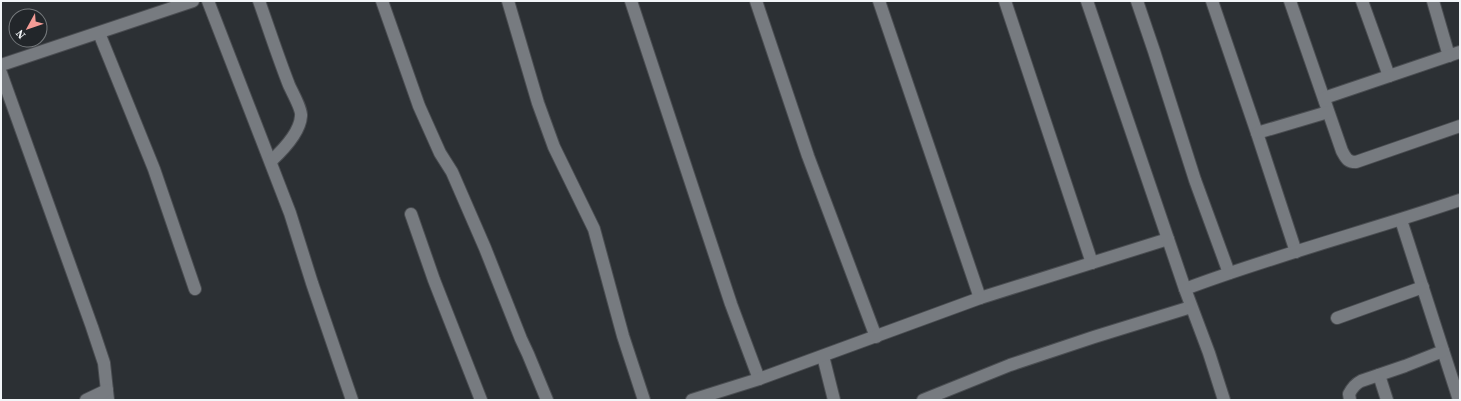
<svg xmlns="http://www.w3.org/2000/svg" width="1461" height="401" viewBox="0 0 1461 401" font-family="'Source Serif 4',serif">
  <rect width="100%" height="100%" fill="#2c3034"/>
  <g fill="none" stroke-linecap="round" stroke-linejoin="round">
    <g stroke="#4a4d51" stroke-width="14">
      <g id="street">
        <polyline points="208,1 290,213 312,283 352,400"/>
        <path d="M259,1C269,29 278,57 289,85C292,92 302,109 301,116C300,133 283,150 271,161"/>
        <polyline points="382,1 419,106 440,153 452,172 485,248 521,339 528,354 547,400"/>
        <polyline points="508,1 538,103 554,147 594,229 623,336 644,400"/>
        <polyline points="631,1 731,304 759,379"/>
        <polyline points="756,1 808,156 876,337"/>
        <polyline points="879,1 980,298"/>
        <polyline points="1005,1 1092,263"/>
        <polyline points="1137,1 1154,51 1195,180 1229,273"/>
        <polyline points="1212,1 1257,133 1296,252"/>
        <path d="M1290,1L1342,151C1346,158 1347,162 1356,162L1460,126"/>
        <polyline points="1362,1 1389,76"/>
        <polyline points="1433,1 1449,56"/>
        <polyline points="99,33 154,169 195,289"/>
        <polyline points="1,65 193,1"/>
        <polyline points="1,73 92,327 104,363 108,400"/>
        <polyline points="1324,98 1460,52"/>
        <polyline points="1257,133 1328,112"/>
        <polyline points="411,214 434,280 481,400"/>
        <polyline points="1401,220 1459,400"/>
        <path d="M1185,289C1275,255 1369,231 1460,200"/>
        <polyline points="1337,318 1423,287"/>
        <polyline points="823,356 834,400"/>
        <polyline points="1379,375 1387,400"/>
        <polyline points="86,400 107,390"/>
        <polyline points="692,400 759,379 980,298 1168,239"/>
        <polyline points="923,400 1010,365 1094,337 1191,307"/>
        <path d="M1350,400L1349,394C1352,388 1355,384 1361,381L1405,366L1443,351"/>
      </g>
    </g>
    <g stroke="#4a4d51" stroke-width="14">
      <polyline id="secondary" points="1087,1 1185,289 1209,353 1224,400"/>
    </g>
    <use href="#street" stroke="#777b80" stroke-width="12"/>
    <use href="#secondary" stroke="#777b80" stroke-width="12"/>
  </g>
  <rect width="1461" height="401" fill="none" stroke="#f2f5f8" stroke-width="4"/>
  <g transform="translate(28 28) rotate(230)"><circle r="19" fill="#22262a" stroke="#75797c"/>
  <path d="M0-3L7 15L0 10L-7 15Z" fill="#f59c96"/>
  <text y="-6" font-size="11" font-weight="bold" text-anchor="middle" fill="#f2f5f8">N</text>
  </g>
</svg>
